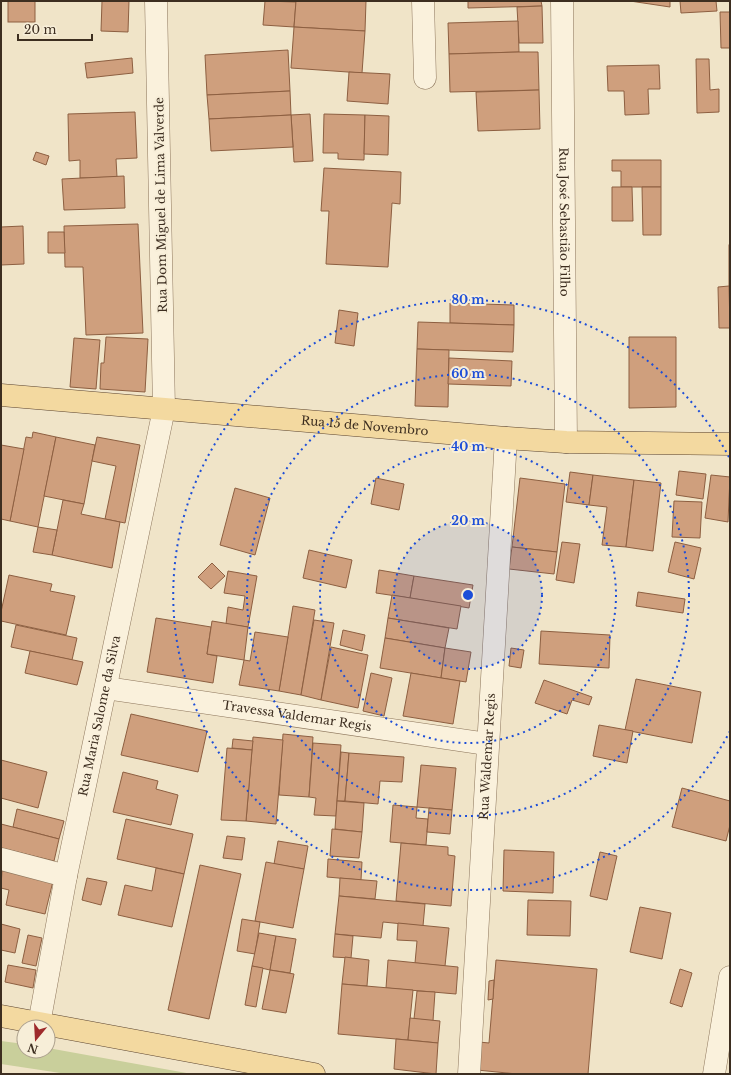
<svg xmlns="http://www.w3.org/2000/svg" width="731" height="1075" viewBox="0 0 731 1075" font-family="'Libre Baskerville',serif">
  <rect width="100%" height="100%" fill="#f0e4c8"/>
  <polygon fill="#c9cf9b" points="1,1041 24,1044 24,1051 48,1051 48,1048 192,1074 67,1074 1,1064"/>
  <g fill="#cf9f7d" stroke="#8d5f41">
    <rect x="8" y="1" width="27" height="21"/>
    <polygon points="102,1 129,1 128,32 101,31"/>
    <polygon points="265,1 296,2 294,27 263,25"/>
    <polygon points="296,1 366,1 365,31 294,27"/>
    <polygon points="468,1 541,1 542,6 468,8"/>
    <polygon points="630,1 670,1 670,7"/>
    <polygon points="680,1 716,1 717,11 681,13"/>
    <polygon points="542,6 543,43 519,43 517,7"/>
    <polygon points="720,12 730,12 730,48 721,48"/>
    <polygon points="518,21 519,52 449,54 448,23"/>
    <polygon points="294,27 365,31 362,73 291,68"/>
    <polygon points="288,50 290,91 207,95 205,55"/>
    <polygon points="519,52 538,52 539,90 450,92 449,54"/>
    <polygon points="132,58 133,73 87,78 85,63"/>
    <polygon points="696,59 709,59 710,90 719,89 719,112 697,113"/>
    <polygon points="659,65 660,89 648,89 649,114 625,115 624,91 608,91 607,66"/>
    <polygon points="349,72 390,74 388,104 347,101"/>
    <polygon points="539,90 540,129 478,131 476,92"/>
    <polygon points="290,91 291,115 209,119 207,95"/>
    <polygon points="135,112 137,158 116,159 117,177 80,178 80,160 69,161 68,114"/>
    <polygon points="310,114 313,161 294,162 291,115"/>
    <polygon points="324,114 365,115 364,160 338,159 338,153 323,153"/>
    <polygon points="291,115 293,147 211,151 209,119"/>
    <polygon points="365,115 389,116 388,155 364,154"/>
    <polygon points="36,152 49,156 46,165 33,160"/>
    <polygon points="612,160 661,160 661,187 621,187 621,171 612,171"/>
    <polygon points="324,168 401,172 400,204 392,203 388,267 326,264 329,211 321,211"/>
    <polygon points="124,176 125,208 64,210 62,179"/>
    <polygon points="612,187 632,187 633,221 612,221"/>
    <polygon points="642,187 661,187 661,235 643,235"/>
    <polygon points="138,224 143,333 86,335 83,267 65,267 64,226"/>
    <polygon points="23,226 24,264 1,265 1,227"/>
    <polygon points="48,232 64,232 65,253 48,253"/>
    <rect x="729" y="245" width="1" height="41"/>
    <polygon points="729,286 730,328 719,328 718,287"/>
    <polygon points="450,303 514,305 514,325 450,323"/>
    <polygon points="339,310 358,313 354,346 335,343"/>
    <polygon points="418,322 514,325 513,352 417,349"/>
    <polygon points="106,337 148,339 145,392 100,389 101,363 104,363"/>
    <polygon points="629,337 676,337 676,407 629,408"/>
    <polygon points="74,338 100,340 96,389 70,387"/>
    <polygon points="417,349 449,350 448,407 415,406"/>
    <polygon points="449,358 512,361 511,386 448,384"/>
    <polygon points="33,432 56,437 38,527 10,521 26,437 32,438"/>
    <polygon points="56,437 95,445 84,504 44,496"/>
    <polygon points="97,437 140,445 125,523 105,519 116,466 92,461"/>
    <polygon points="1,445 24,449 10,521 1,519"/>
    <polygon points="679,471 706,474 703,499 676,495"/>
    <polygon points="570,472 593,475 589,505 566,502"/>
    <polygon points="593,475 634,480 626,547 602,545 607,507 589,505"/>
    <polygon points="711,475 730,477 728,522 705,518"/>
    <polygon points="376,478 404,484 399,510 371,504"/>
    <polygon points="520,478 565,484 557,552 512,547"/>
    <polygon points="634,480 661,483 653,551 626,547"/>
    <polygon points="235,488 270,498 255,555 220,545"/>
    <polygon points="63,500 84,504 81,514 120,522 112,568 52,555"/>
    <polygon points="674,501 702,502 700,538 672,537"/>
    <polygon points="38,527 57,530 52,555 33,552"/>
    <polygon points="562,542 580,544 574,583 556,580"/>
    <polygon points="675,542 701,548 694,579 668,572"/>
    <polygon points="512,547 557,552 554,574 509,569"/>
    <polygon points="309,550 352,560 346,588 303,578"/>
    <polygon points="212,563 225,576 211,589 198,577"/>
    <polygon points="379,570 414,576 410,598 376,593"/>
    <polygon points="228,571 257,576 248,627 226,624 228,607 243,610 245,596 224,593"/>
    <polygon points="9,575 52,584 50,591 75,596 66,635 1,621 1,612"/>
    <polygon points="414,576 473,585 469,608 410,598"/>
    <polygon points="638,592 685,599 683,613 636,606"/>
    <polygon points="392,595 461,606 457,629 388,618"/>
    <polygon points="293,606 315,610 301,695 279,691"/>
    <polygon points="156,618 211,627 207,654 217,656 213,683 147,672"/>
    <polygon points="388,618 449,628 445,648 385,638"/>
    <polygon points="314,620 334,623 321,700 301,695"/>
    <polygon points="212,621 248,627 244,660 207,654"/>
    <polygon points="16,625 77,638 72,660 11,647"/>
    <polygon points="343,630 365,635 362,651 340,645"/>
    <polygon points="541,631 610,635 609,668 539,664"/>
    <polygon points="255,632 288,637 279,691 239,685 244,660 250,661"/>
    <polygon points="385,638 445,648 441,678 380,668"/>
    <polygon points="331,647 368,655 358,708 321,700"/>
    <polygon points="445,648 471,652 466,682 441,678"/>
    <polygon points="511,648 524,650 521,668 509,666"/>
    <polygon points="30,651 83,662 77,685 25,673"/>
    <polygon points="371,673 392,678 384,716 363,711"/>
    <polygon points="411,673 460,681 453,724 403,716"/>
    <polygon points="636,679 701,692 692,743 625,730"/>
    <polygon points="544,680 592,697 589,705 572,700 567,714 535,703"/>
    <polygon points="131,714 207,731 198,772 121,755"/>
    <polygon points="599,725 633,731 627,763 593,756"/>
    <polygon points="283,734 313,737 309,797 279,795"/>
    <polygon points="253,737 283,740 276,824 246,821"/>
    <polygon points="233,739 253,741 252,750 232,748"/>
    <polygon points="313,743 341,745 336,816 314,815 316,798 309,797"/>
    <polygon points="227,748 252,750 246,821 221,820"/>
    <polygon points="341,752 349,753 345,801 337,801"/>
    <polygon points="349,753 404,757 402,782 380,781 378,804 345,801"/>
    <polygon points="1,760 47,772 38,808 1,798"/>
    <polygon points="421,765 456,768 452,810 417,807"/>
    <polygon points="123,772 158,781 156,789 178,795 171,825 113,812"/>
    <polygon points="682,788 730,801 730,825 726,841 672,827"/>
    <polygon points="337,801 364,803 362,832 335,829"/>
    <polygon points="393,805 417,807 416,818 428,819 426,845 390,842"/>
    <polygon points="429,808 452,810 450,834 427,832"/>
    <polygon points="17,809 64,821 59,839 13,827"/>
    <polygon points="126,819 193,834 184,874 117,859"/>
    <polygon points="1,824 59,839 54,861 1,848"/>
    <polygon points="332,829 362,832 359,858 330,856"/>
    <polygon points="227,836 245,838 242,860 223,858"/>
    <polygon points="278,841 308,846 304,869 274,864"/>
    <polygon points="401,843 448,847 448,855 455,856 451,906 396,901"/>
    <polygon points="504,850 554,852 553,893 503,891"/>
    <polygon points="600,852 617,856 607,900 590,896"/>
    <polygon points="328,859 362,862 361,880 327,877"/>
    <polygon points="266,862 304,869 293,928 255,921"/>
    <polygon points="200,865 241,874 209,1019 168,1010"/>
    <polygon points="156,868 184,874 172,927 118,915 125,885 152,891"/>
    <polygon points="2,870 53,881 45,914 6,905 9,890 1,888"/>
    <polygon points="87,878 107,882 101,905 82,900"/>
    <polygon points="340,878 377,881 375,899 339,896"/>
    <polygon points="339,896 425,904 423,926 383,922 381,938 335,934"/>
    <polygon points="528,900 571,901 570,936 527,935"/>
    <polygon points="640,907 671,913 662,959 630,952"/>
    <polygon points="242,919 260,922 255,954 237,951"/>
    <polygon points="398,923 449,928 445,966 415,963 417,941 397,940"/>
    <polygon points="1,924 20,929 15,953 1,950"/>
    <polygon points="259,933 276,936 270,970 252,966"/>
    <polygon points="335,934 353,936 351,958 333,957"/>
    <polygon points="28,935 42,938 36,966 22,963"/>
    <polygon points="276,936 296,939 290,973 270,970"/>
    <polygon points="345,957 369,960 367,986 342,984"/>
    <polygon points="388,960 458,967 456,994 386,988"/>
    <polygon points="496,960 597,969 588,1074 517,1074 477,1070 479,1042 489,1043"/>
    <polygon points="8,965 36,970 33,988 5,982"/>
    <polygon points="252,966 263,968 256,1007 245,1005"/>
    <polygon points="680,969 692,973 682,1007 670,1003"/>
    <polygon points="270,970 294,974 286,1013 262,1009"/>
    <polygon points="494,980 493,999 488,1000 489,981"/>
    <polygon points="342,984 413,990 408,1040 338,1034"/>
    <polygon points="417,991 435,992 433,1021 414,1019"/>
    <polygon points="410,1018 440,1021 438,1043 408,1040"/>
    <polygon points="396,1039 438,1043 436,1074 394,1069"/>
  </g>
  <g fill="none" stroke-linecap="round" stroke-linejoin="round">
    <g stroke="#8d765c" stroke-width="23">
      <g id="minor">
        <polyline points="423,1 425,78"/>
        <path id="s1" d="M562,1L566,442"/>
        <path id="s2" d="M106,688L487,744"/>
        <polyline points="1,859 66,876"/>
        <path id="s3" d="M39,1024L66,876L164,409L156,1"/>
        <path id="s4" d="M469,1074L506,438"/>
        <polyline points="714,1074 730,977"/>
      </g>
    </g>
    <g stroke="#5b4430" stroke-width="23">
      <g id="major">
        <path id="s5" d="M1,395L506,438L566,442L730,444"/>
        <polyline points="1,1016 314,1074"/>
      </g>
    </g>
    <use href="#minor" stroke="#faf1dc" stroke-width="22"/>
    <use href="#major" stroke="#f3d9a0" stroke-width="22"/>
  </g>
  <circle cx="468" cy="595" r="74" fill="#1d4ed8" fill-opacity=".12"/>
  <g fill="none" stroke="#1d4ed8" stroke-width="2" stroke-dasharray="2 4">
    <circle cx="468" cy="595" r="74"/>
    <circle cx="468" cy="595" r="148"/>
    <circle cx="468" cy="595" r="221"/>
    <path d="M730 731A295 295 0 1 1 730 459"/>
  </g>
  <g text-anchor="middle" stroke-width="4" stroke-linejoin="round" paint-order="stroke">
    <g font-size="12" fill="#3d2e20" stroke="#f7eed8">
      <text transform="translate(161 205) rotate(-91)" y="4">Rua Dom Miguel de Lima Valverde</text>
      <text dy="4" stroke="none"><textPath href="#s1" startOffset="221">Rua José Sebastião Filho</textPath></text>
      <text dy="4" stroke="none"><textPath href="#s5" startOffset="365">Rua 15 de Novembro</textPath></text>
      <text dy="4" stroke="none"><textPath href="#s3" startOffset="314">Rua Maria Salome da Silva</textPath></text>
      <text dy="4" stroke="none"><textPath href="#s2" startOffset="193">Travessa Valdemar Regis</textPath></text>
      <text dy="4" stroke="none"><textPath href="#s4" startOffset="318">Rua Waldemar Regis</textPath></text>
    </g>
  </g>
  <circle cx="468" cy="595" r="6" fill="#1d4ed8" stroke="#f7eed8" stroke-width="2"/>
  <g font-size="12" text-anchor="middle" font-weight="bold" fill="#1d4ed8" stroke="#f7eed8" stroke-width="4" stroke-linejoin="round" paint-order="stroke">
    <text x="468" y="304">80 m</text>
    <text x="468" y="378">60 m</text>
    <text x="468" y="451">40 m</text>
    <text x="468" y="525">20 m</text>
  </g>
  <rect width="731" height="1075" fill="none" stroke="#3d2e20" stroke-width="4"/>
  <g transform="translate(36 1039) rotate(198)"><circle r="19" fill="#f7eed8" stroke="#ada18e"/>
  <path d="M0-3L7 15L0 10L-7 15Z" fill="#9e2a2b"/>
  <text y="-6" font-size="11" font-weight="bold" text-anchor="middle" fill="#3d2e20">N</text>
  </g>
  <path d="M18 34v6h74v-6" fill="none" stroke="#3d2e20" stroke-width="2"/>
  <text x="24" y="34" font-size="12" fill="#3d2e20" stroke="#f7eed8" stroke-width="3" paint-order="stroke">20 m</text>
</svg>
